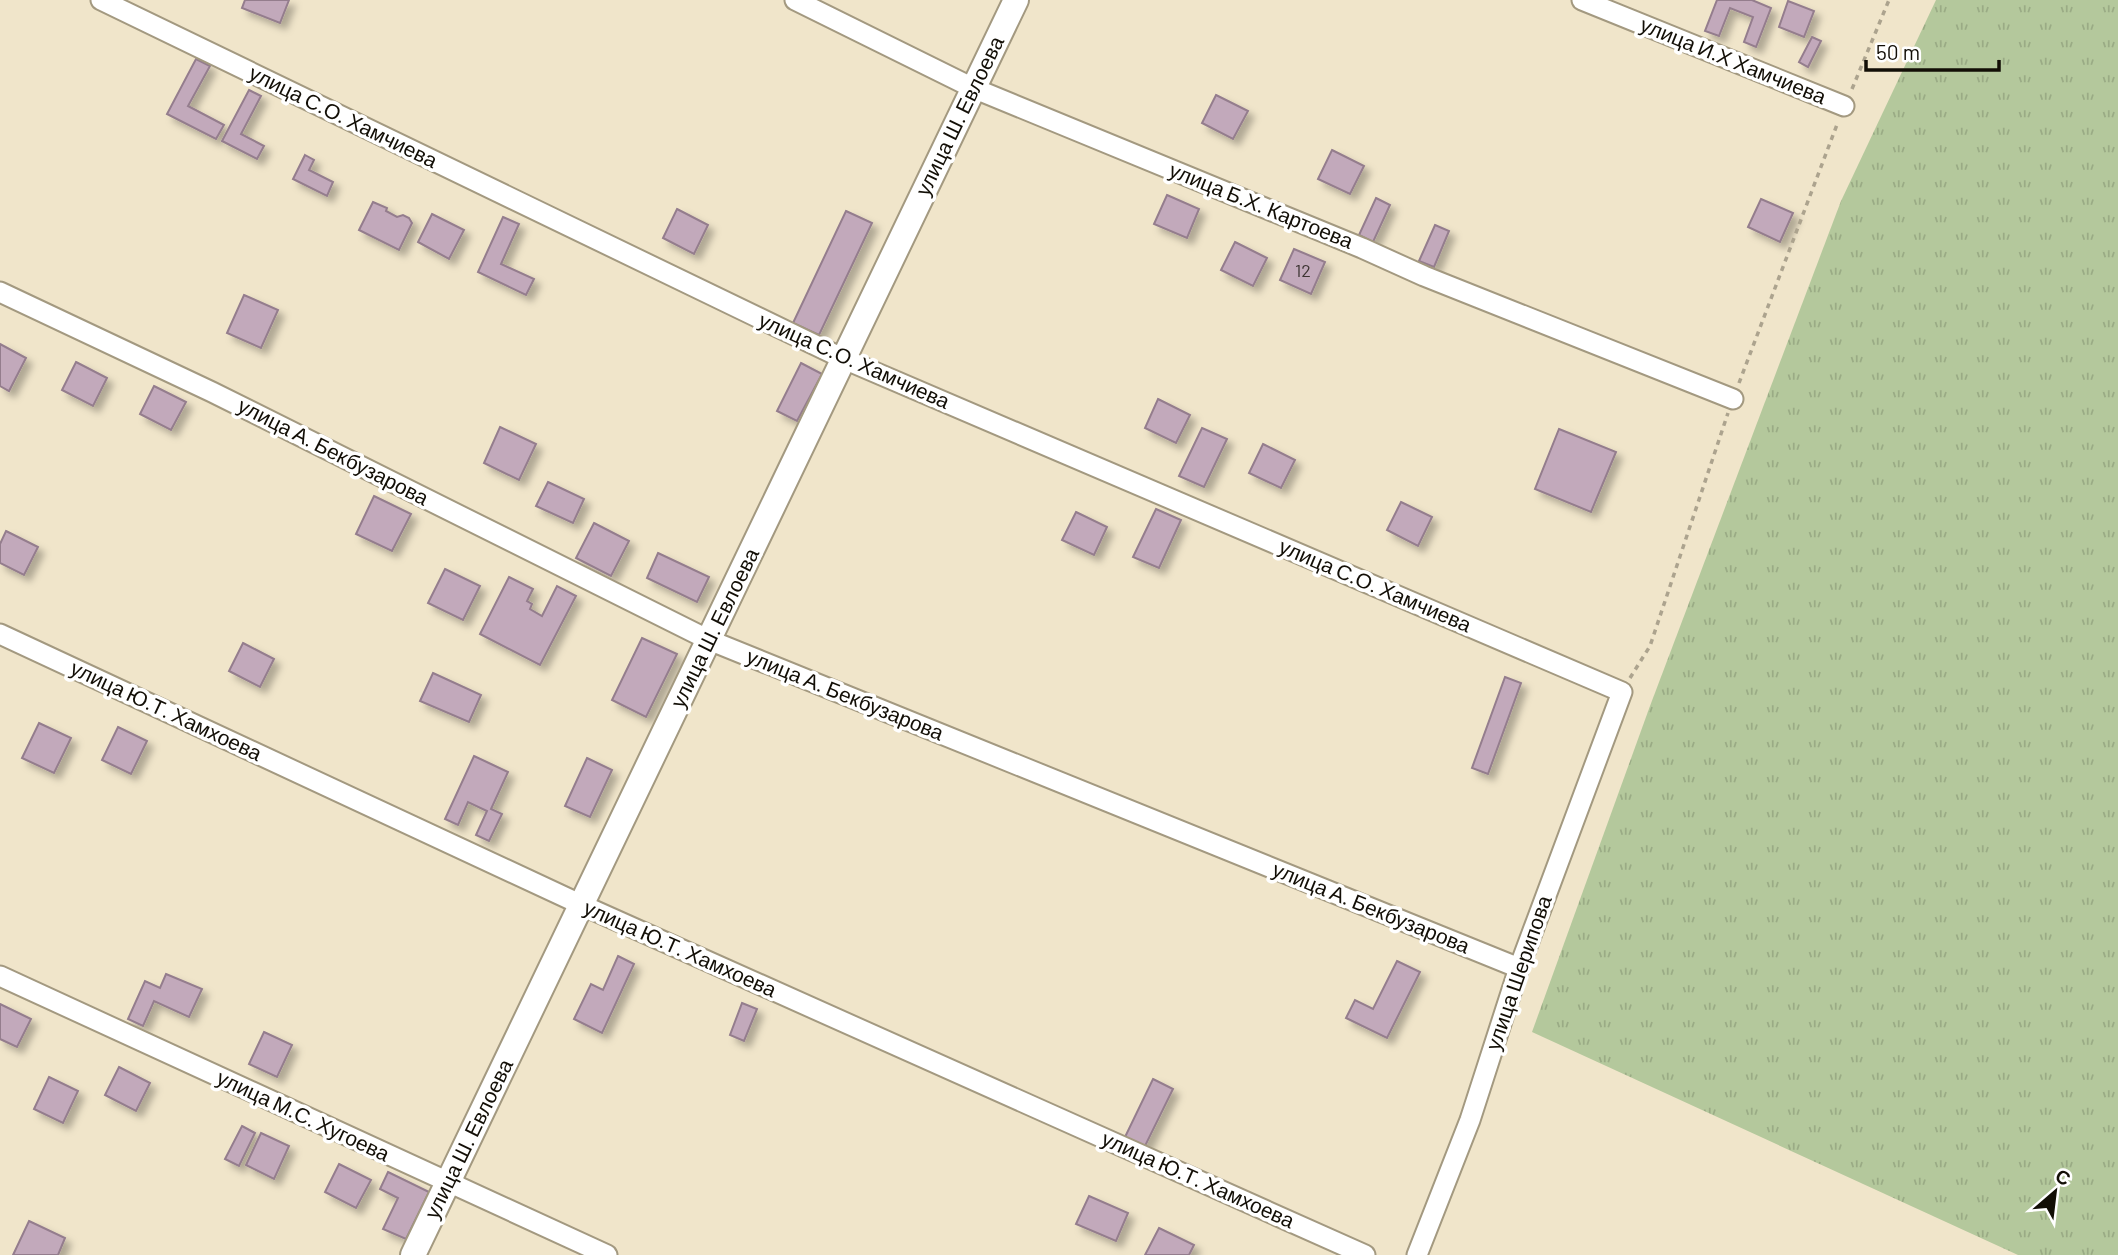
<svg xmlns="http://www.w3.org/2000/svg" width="2118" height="1255" viewBox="0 0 2118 1255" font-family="Barlow,sans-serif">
  <defs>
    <pattern id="grass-tufts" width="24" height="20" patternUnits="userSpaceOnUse" patternTransform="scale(1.75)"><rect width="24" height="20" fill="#b4c89c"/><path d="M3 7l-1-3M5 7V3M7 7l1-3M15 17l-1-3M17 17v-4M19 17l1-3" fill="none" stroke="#9aab85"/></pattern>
    <filter id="shadow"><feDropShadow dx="6" dy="6" stdDeviation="3.5" flood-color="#0004"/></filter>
  </defs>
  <rect width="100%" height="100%" fill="#f0e5ca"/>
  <polygon fill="url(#grass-tufts)" points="1936,0 2118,0 2118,1255 2018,1255 1532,1032 1650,706 1841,201"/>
  <g fill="#c2a9bb" stroke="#947d8d" stroke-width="2" filter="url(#shadow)">
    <polygon points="245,0 289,0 280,23 242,8"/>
    <polygon points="1717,0 1752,0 1771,8 1756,47 1744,42 1753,17 1730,8 1719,36 1705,31"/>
    <polygon points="1788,1 1814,11 1804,37 1779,27"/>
    <polygon points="1812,37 1821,41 1808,67 1799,62"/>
    <polygon points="196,59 210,66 188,106 224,125 216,139 167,114"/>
    <polygon points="249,90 261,96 241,134 264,146 257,159 222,141"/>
    <polygon points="1216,95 1248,111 1233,139 1202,123"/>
    <polygon points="1332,150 1364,166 1350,194 1318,179"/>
    <polygon points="305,155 314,160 309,170 333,182 327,196 293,179"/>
    <polygon points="1167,195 1199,209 1187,238 1154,224"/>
    <polygon points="1376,198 1390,205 1373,242 1359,235"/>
    <polygon points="1761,199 1793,213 1780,242 1748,227"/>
    <polygon points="373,202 387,208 386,211 397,217 403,215 409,218 412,223 399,250 359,230"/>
    <polygon points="677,209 708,225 694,254 663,238"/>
    <polygon points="846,211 872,223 819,335 793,323"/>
    <polygon points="432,214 464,230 449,259 418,242"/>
    <polygon points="503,217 519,224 501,264 534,279 526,295 478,272"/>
    <polygon points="1435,225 1449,231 1434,267 1419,261"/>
    <polygon points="1235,242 1267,258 1253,286 1221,270"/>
    <polygon points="1294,249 1325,262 1311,294 1280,280"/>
    <polygon points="244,295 278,310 261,348 227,333"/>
    <polygon points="0,344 26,358 9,391 0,386"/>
    <polygon points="76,362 107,378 93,406 62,390"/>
    <polygon points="801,363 822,374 797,421 777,411"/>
    <polygon points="154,386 186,402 171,430 140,414"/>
    <polygon points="1158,399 1190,415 1176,443 1145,428"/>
    <polygon points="500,427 536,444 519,480 484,463"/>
    <polygon points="1202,428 1227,439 1204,487 1179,476"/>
    <polygon points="1559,429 1616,452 1591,512 1535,489"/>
    <polygon points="1263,444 1295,460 1281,488 1249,473"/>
    <polygon points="548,482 584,499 573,523 536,506"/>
    <polygon points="374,496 411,514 392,551 356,534"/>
    <polygon points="1401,502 1432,517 1418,546 1387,530"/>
    <polygon points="1156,509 1181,520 1159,568 1133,557"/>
    <polygon points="1076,512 1107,527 1094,555 1062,540"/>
    <polygon points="594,523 629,541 611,576 576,558"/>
    <polygon points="6,531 38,547 24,575 0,563 0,544"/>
    <polygon points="658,553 709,577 697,602 647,578"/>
    <polygon points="445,569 480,586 463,620 428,603"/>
    <polygon points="509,577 533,589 527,601 532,604 530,609 542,616 557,586 576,596 540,665 480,634"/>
    <polygon points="642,638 677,654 646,717 612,700"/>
    <polygon points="243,643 274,659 260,687 229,671"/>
    <polygon points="433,673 481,695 469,722 420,701"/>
    <polygon points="1505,677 1521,683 1488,774 1472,768"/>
    <polygon points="39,723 71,738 54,773 22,758"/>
    <polygon points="118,727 147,741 131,774 102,760"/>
    <polygon points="474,756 508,772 491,809 502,814 489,841 476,835 487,811 468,802 458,825 445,819"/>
    <polygon points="587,758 612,770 590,817 565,806"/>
    <polygon points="618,956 634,964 602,1033 574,1019 591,984 603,990"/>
    <polygon points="1397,961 1420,972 1387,1038 1346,1018 1355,1000 1373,1009"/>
    <polygon points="166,974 202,989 189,1017 154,1001 143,1026 128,1019 145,981 160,988"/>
    <polygon points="742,1003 757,1009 744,1041 730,1035"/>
    <polygon points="0,1004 31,1019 17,1047 0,1039"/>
    <polygon points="264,1032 292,1045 277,1077 249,1064"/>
    <polygon points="119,1067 150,1083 136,1111 105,1095"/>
    <polygon points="49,1077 78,1091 63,1123 34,1109"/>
    <polygon points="1153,1079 1173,1089 1145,1146 1125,1137"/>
    <polygon points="242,1126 255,1133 239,1166 225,1159"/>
    <polygon points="261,1133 289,1146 274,1179 246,1165"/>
    <polygon points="339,1164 371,1180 356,1208 325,1192"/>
    <polygon points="388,1172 429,1192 406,1239 383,1229 398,1198 380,1189"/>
    <polygon points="1089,1196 1128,1213 1116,1241 1076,1224"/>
    <polygon points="29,1221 65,1238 58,1255 13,1255"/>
    <polygon points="1159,1228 1194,1245 1189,1255 1145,1255"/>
  </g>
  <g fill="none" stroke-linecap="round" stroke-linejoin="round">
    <g stroke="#a39980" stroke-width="23">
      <g id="minor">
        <polyline points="101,0 844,359 1622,692 1519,968 1470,1120 1417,1255"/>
        <polyline points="795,0 973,88 1362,248 1424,276 1733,399"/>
        <polyline points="1582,0 1844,106"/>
        <polyline points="0,292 212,392 709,640 1519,968"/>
        <polyline points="0,634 582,905 1365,1255"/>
        <polyline points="0,976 607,1255"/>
      </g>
    </g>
    <g stroke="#a39980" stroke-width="28">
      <polyline id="tertiary" points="413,1255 1016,0"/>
    </g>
    <g stroke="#aca38e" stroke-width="3.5" stroke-dasharray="5 5" stroke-linecap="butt">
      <polyline points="1852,89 1889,0"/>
      <polyline points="1739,383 1838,122"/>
      <polyline points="1630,678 1650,646 1728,413"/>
    </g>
    <use href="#minor" stroke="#fff" stroke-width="19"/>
    <use href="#tertiary" stroke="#fff" stroke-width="24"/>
  </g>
  <g text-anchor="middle" stroke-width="7" stroke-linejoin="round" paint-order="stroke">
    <g font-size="18" fill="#3e3533">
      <text x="1303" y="277">12</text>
    </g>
    <g font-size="21" fill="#120e06" stroke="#fff">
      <text transform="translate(1733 61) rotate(22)" y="7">улица И.Х Хамчиева</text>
      <text transform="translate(960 116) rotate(-64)" y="7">улица Ш. Евлоева</text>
      <text transform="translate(343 117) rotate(26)" y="7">улица С.О. Хамчиева</text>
      <text transform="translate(1261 206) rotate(22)" y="7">улица Б.Х. Картоева</text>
      <text transform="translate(854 361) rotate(24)" y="7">улица С.О. Хамчиева</text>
      <text transform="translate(333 452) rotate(27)" y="7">улица А. Бекбузарова</text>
      <text transform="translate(1375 586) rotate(23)" y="7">улица С.О. Хамчиева</text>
      <text transform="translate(715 628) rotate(-64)" y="7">улица Ш. Евлоева</text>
      <text transform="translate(845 695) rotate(22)" y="7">улица А. Бекбузарова</text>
      <text transform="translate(166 711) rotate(25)" y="7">улица Ю.Т. Хамхоева</text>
      <text transform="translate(1371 908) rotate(22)" y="7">улица А. Бекбузарова</text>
      <text transform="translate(680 949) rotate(24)" y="7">улица Ю.Т. Хамхоева</text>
      <text transform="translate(1519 973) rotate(-71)" y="7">улица Шерипова</text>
      <text transform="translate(303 1116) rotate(25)" y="7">улица М.С. Хугоева</text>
      <text transform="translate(469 1139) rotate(-64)" y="7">улица Ш. Евлоева</text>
      <text transform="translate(1198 1180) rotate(24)" y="7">улица Ю.Т. Хамхоева</text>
    </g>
  </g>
  <g transform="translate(2055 1192) rotate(28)" stroke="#ffffff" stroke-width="5" paint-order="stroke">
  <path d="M0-5L12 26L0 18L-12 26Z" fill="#120e06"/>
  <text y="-10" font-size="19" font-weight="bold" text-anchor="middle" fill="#120e06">С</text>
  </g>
  <path d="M1866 60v10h133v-10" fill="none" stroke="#120e06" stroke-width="3.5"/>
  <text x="1876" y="60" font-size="21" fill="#120e06" stroke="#ffffff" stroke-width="5" paint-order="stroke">50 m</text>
</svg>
